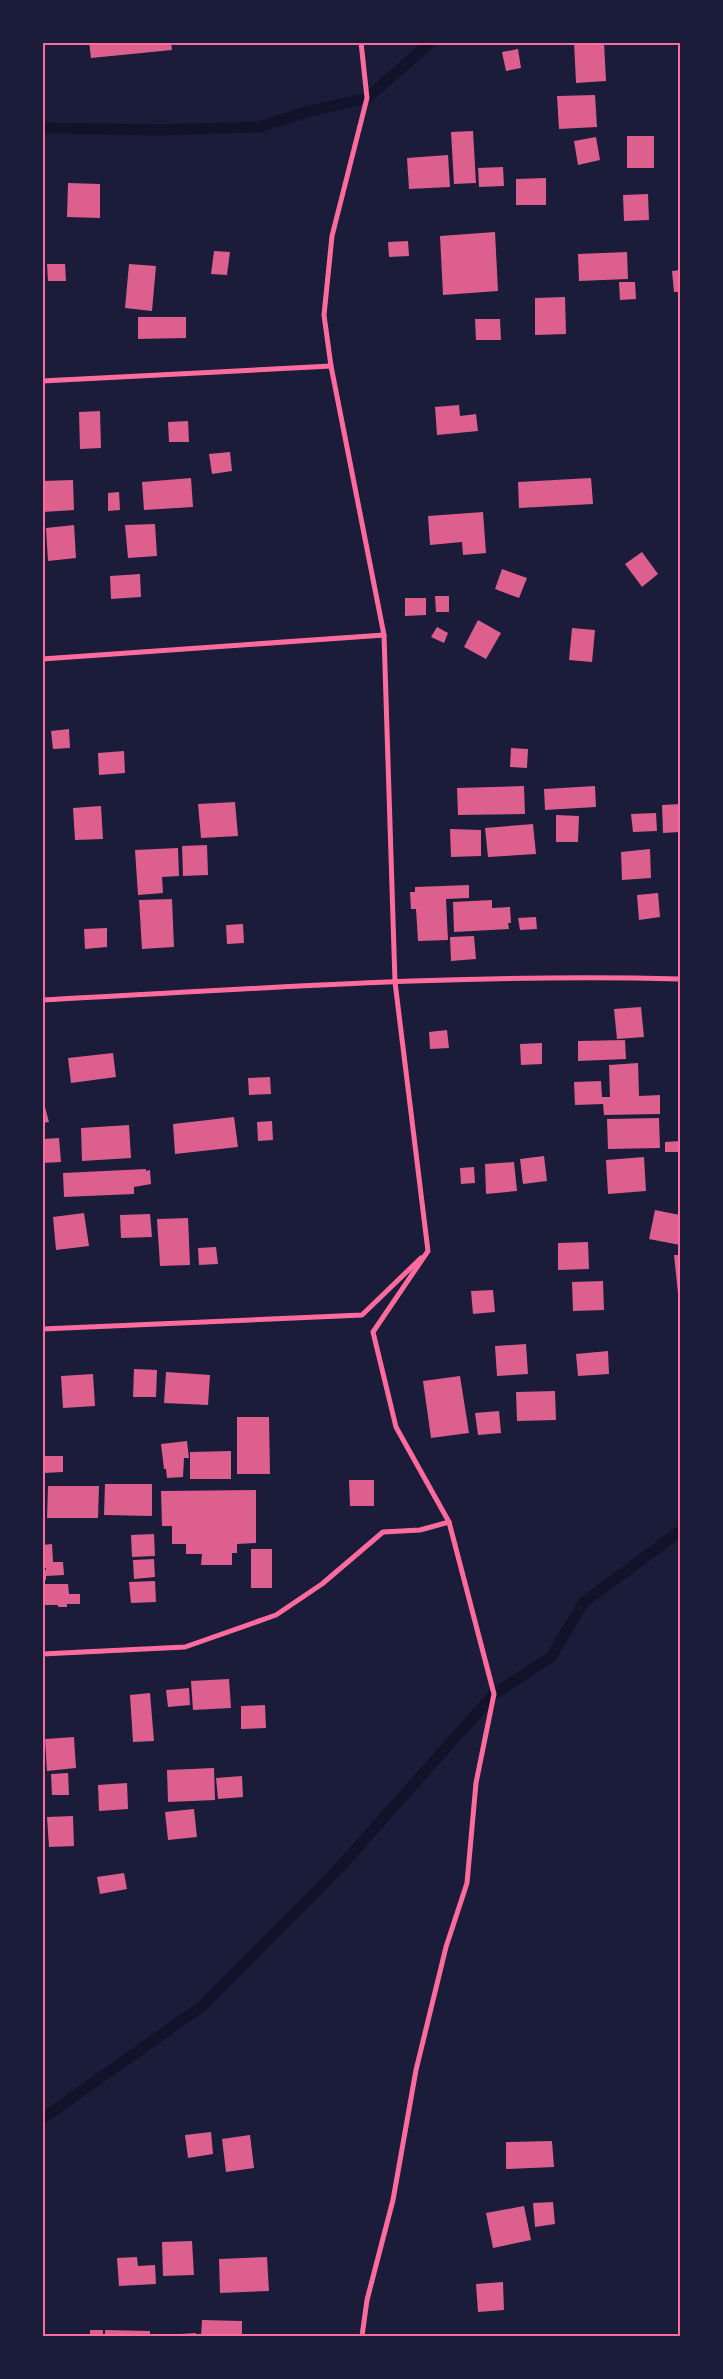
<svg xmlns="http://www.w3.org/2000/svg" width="723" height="2379" viewBox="0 0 723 2379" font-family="Jost,sans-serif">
  <rect width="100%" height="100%" fill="#1b1b3a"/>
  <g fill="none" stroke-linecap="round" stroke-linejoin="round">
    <g stroke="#12122b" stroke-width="11">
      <polyline points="42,128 159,130 259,127 310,111 367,98 431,42"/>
      <polyline points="42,2119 202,2006 340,1867 494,1694 551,1657 583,1603 680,1531"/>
    </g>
  </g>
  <g fill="#dd5f8e">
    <polygon points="89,42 171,42 172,50 91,58"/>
    <polygon points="574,42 604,42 606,81 576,83"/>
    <polygon points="518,49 521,68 506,71 502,52"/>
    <polygon points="595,95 597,127 559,129 557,96"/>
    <polygon points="473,131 476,183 454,184 451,132"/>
    <rect x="627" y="136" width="27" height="32"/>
    <polygon points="596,137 600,160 578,165 574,141"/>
    <polygon points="448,155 450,187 409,189 407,158"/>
    <polygon points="503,167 504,186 479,187 478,168"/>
    <polygon points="546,178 546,205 516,205 516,179"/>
    <polygon points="68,183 100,184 100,218 67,217"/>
    <polygon points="648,194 649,220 624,221 623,195"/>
    <polygon points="495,232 498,291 443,295 440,236"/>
    <polygon points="408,241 409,256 389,257 388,242"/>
    <polygon points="214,251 230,252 227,275 211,274"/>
    <polygon points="627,252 628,279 579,281 578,254"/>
    <polygon points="47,264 65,264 66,281 48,281"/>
    <polygon points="129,264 156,266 152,311 125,308"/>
    <polygon points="680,270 680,292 674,292 672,271"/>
    <polygon points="619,282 635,282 636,299 620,300"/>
    <polygon points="565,297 566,334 535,335 535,298"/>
    <polygon points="138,317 186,317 186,338 138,339"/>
    <polygon points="475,319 500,319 501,340 476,340"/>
    <polygon points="459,405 460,416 476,414 478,431 437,435 435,407"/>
    <polygon points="100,411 101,448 80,449 79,412"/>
    <polygon points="188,421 189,442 169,442 168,422"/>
    <polygon points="230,452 232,471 212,474 209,454"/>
    <polygon points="191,478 193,507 144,510 142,482"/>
    <polygon points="591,478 593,504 519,508 518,482"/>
    <polygon points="73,480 74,510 43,512 42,481"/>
    <polygon points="119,492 120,510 108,511 108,493"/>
    <polygon points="483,512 486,553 463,555 462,542 430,545 428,516"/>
    <polygon points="155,524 157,556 128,558 125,525"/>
    <polygon points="74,525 76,558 48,561 46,528"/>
    <polygon points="642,552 658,574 642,587 625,564"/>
    <polygon points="502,569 527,578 519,598 495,589"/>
    <polygon points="140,574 141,597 111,599 110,576"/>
    <polygon points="435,596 449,596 449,612 436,612"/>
    <polygon points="405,598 426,598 426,615 405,616"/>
    <polygon points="478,620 501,633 486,659 464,647"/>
    <polygon points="437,627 448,633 444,643 431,637"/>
    <polygon points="572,628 595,630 592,662 569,660"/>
    <polygon points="69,729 70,748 53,749 51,731"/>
    <polygon points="511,748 528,749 527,768 510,767"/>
    <polygon points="124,751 125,773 99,775 98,753"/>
    <polygon points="524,786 525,814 458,815 457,788"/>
    <polygon points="595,786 596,807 545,810 544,789"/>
    <polygon points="235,802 238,836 201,838 198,804"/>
    <polygon points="680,804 680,832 663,833 662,805"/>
    <polygon points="101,806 103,839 75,840 73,808"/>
    <polygon points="656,813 657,831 633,832 631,814"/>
    <polygon points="556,815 579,816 578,842 556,842"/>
    <polygon points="533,824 536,854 488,857 485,828"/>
    <polygon points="450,829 481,830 481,856 451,857"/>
    <polygon points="207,845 208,875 183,876 182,846"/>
    <polygon points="178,848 179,876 162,877 163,893 138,895 135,850"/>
    <polygon points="650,849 651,878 622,880 621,852"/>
    <polygon points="469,885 469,898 446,899 448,940 418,941 416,909 411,909 410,892 415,892 415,887"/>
    <polygon points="658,893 660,917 639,920 637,895"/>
    <polygon points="172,899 174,947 142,949 139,900"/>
    <polygon points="492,900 492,908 510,907 511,923 508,923 509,929 454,932 453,902"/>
    <polygon points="536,917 537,929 520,930 518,918"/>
    <polygon points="243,924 244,943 227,944 226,925"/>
    <polygon points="107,928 107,947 85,949 84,929"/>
    <polygon points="474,936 476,959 451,961 450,937"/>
    <polygon points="641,1007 644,1037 617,1039 614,1009"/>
    <polygon points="447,1030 449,1048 430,1049 429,1032"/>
    <polygon points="625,1040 626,1059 578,1061 578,1041"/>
    <polygon points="542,1043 542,1064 521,1065 520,1044"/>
    <polygon points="113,1053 116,1077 71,1083 68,1058"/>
    <polygon points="638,1063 639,1096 660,1095 660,1114 604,1115 603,1104 575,1105 574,1082 601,1081 602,1097 610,1097 609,1065"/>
    <polygon points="270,1077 271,1094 249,1095 248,1078"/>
    <polygon points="42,1096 49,1122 42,1123"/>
    <polygon points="234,1117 238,1147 175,1154 173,1124"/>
    <polygon points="659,1118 660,1148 608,1149 607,1119"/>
    <polygon points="272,1121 273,1140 258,1141 257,1122"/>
    <polygon points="129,1125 131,1158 82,1161 81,1128"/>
    <polygon points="59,1138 61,1162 42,1163 42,1139"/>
    <polygon points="680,1141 680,1152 665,1152 665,1142"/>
    <polygon points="544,1156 547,1181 523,1184 520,1159"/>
    <polygon points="644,1157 646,1191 608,1194 606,1160"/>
    <polygon points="514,1162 517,1191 486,1194 485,1164"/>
    <polygon points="474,1167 475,1183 461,1184 460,1168"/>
    <polygon points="146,1169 146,1171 150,1170 151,1184 134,1187 134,1194 64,1197 63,1173"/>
    <polygon points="655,1210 680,1215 680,1245 649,1239"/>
    <polygon points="84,1213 89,1246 56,1250 53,1217"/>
    <polygon points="150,1214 152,1237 121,1238 120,1215"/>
    <polygon points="188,1218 190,1265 160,1266 157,1219"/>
    <polygon points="588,1242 589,1269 558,1270 558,1243"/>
    <polygon points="216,1247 218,1264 199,1265 198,1248"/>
    <polygon points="674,1255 680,1255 680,1303 679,1303"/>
    <polygon points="603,1281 604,1310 573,1311 572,1282"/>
    <polygon points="493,1290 495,1312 473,1314 471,1291"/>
    <polygon points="526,1344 528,1374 497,1376 495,1346"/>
    <polygon points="608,1351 609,1374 578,1376 576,1354"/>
    <polygon points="134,1369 157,1370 156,1397 133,1397"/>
    <polygon points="166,1372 210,1375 208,1405 164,1403"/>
    <polygon points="93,1374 95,1406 63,1408 61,1376"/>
    <polygon points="460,1376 469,1433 431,1438 423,1381"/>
    <polygon points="555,1391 556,1420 517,1421 516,1392"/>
    <polygon points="499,1411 501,1433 478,1435 475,1413"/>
    <polygon points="237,1417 269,1417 270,1474 237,1474"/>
    <polygon points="187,1441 189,1458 184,1458 183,1477 167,1478 166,1469 164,1469 161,1444"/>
    <polygon points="231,1451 231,1479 190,1479 190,1452"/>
    <polygon points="44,1456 63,1456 63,1472 44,1473"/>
    <polygon points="349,1480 374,1480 374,1506 350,1506"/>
    <polygon points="105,1484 152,1484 152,1516 104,1515"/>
    <polygon points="48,1486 99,1486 98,1518 47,1518"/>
    <polygon points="256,1490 256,1543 237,1544 237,1553 232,1553 232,1565 201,1565 202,1554 186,1554 186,1544 172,1544 172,1526 162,1526 161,1491"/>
    <polygon points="154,1534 155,1556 132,1557 131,1535"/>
    <polygon points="52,1544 53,1562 63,1562 64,1575 46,1576 46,1580 42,1580 42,1570 46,1570 46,1568 42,1568 42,1545"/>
    <rect x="251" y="1549" width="21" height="39"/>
    <polygon points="154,1559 155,1577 134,1579 133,1560"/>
    <polygon points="155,1581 156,1602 131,1603 129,1582"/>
    <polygon points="42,1584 68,1584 69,1594 80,1594 80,1604 67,1604 67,1607 58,1607 58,1605 45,1605 42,1604"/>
    <polygon points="229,1679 231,1708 193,1710 191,1681"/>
    <polygon points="189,1688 190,1705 168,1707 166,1690"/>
    <polygon points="150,1693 154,1741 133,1742 130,1695"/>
    <polygon points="265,1705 266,1728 241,1729 241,1706"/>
    <polygon points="74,1737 76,1768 47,1771 45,1739"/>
    <polygon points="214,1768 215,1800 168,1802 167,1770"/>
    <polygon points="68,1773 69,1795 52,1795 51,1774"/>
    <polygon points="242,1776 243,1797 218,1799 216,1778"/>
    <polygon points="127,1783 128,1809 99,1811 98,1785"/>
    <polygon points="194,1809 197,1837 168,1840 165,1812"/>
    <polygon points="73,1816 74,1846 49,1847 47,1817"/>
    <polygon points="124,1873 127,1889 100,1894 97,1877"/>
    <polygon points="211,2132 213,2154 188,2158 185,2135"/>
    <polygon points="250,2135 254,2168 226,2172 222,2139"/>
    <polygon points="552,2141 554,2167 506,2169 506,2142"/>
    <polygon points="553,2202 555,2224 535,2227 533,2203"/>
    <polygon points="524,2206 531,2240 493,2248 486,2213"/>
    <polygon points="192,2241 194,2275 163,2276 162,2242"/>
    <polygon points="137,2257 138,2266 155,2265 156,2284 119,2286 117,2258"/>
    <polygon points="267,2257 269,2291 220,2293 219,2259"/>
    <polygon points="503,2282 504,2310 478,2312 476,2284"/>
    <polygon points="202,2320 242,2321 242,2336 201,2336"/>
    <rect x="90" y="2330" width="13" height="6"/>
    <polygon points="105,2330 150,2331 150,2336 105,2336"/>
    <polygon points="196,2333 196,2336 164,2336 164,2335"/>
  </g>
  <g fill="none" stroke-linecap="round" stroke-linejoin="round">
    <g stroke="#ff6b9d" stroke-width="5">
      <polyline points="361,42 367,98 332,236 324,315 331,366 384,635 395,982 428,1251 373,1332 396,1427 449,1522 494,1694 476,1783 467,1883 446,1947 416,2070 393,2200 367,2300 362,2336"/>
      <polyline points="42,381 331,366"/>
      <polyline points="42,659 384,635"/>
      <path d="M42,1000C255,989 468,973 680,979"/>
      <polyline points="42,1329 362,1315 421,1258"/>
      <polyline points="42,1654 185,1647 276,1615 322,1584 383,1532 420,1530 449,1522"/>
    </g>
  </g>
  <rect width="723" height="2379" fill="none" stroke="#1b1b3a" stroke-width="88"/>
  <rect x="44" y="44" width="635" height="2291" fill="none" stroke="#ff6b9d" stroke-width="2"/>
</svg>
